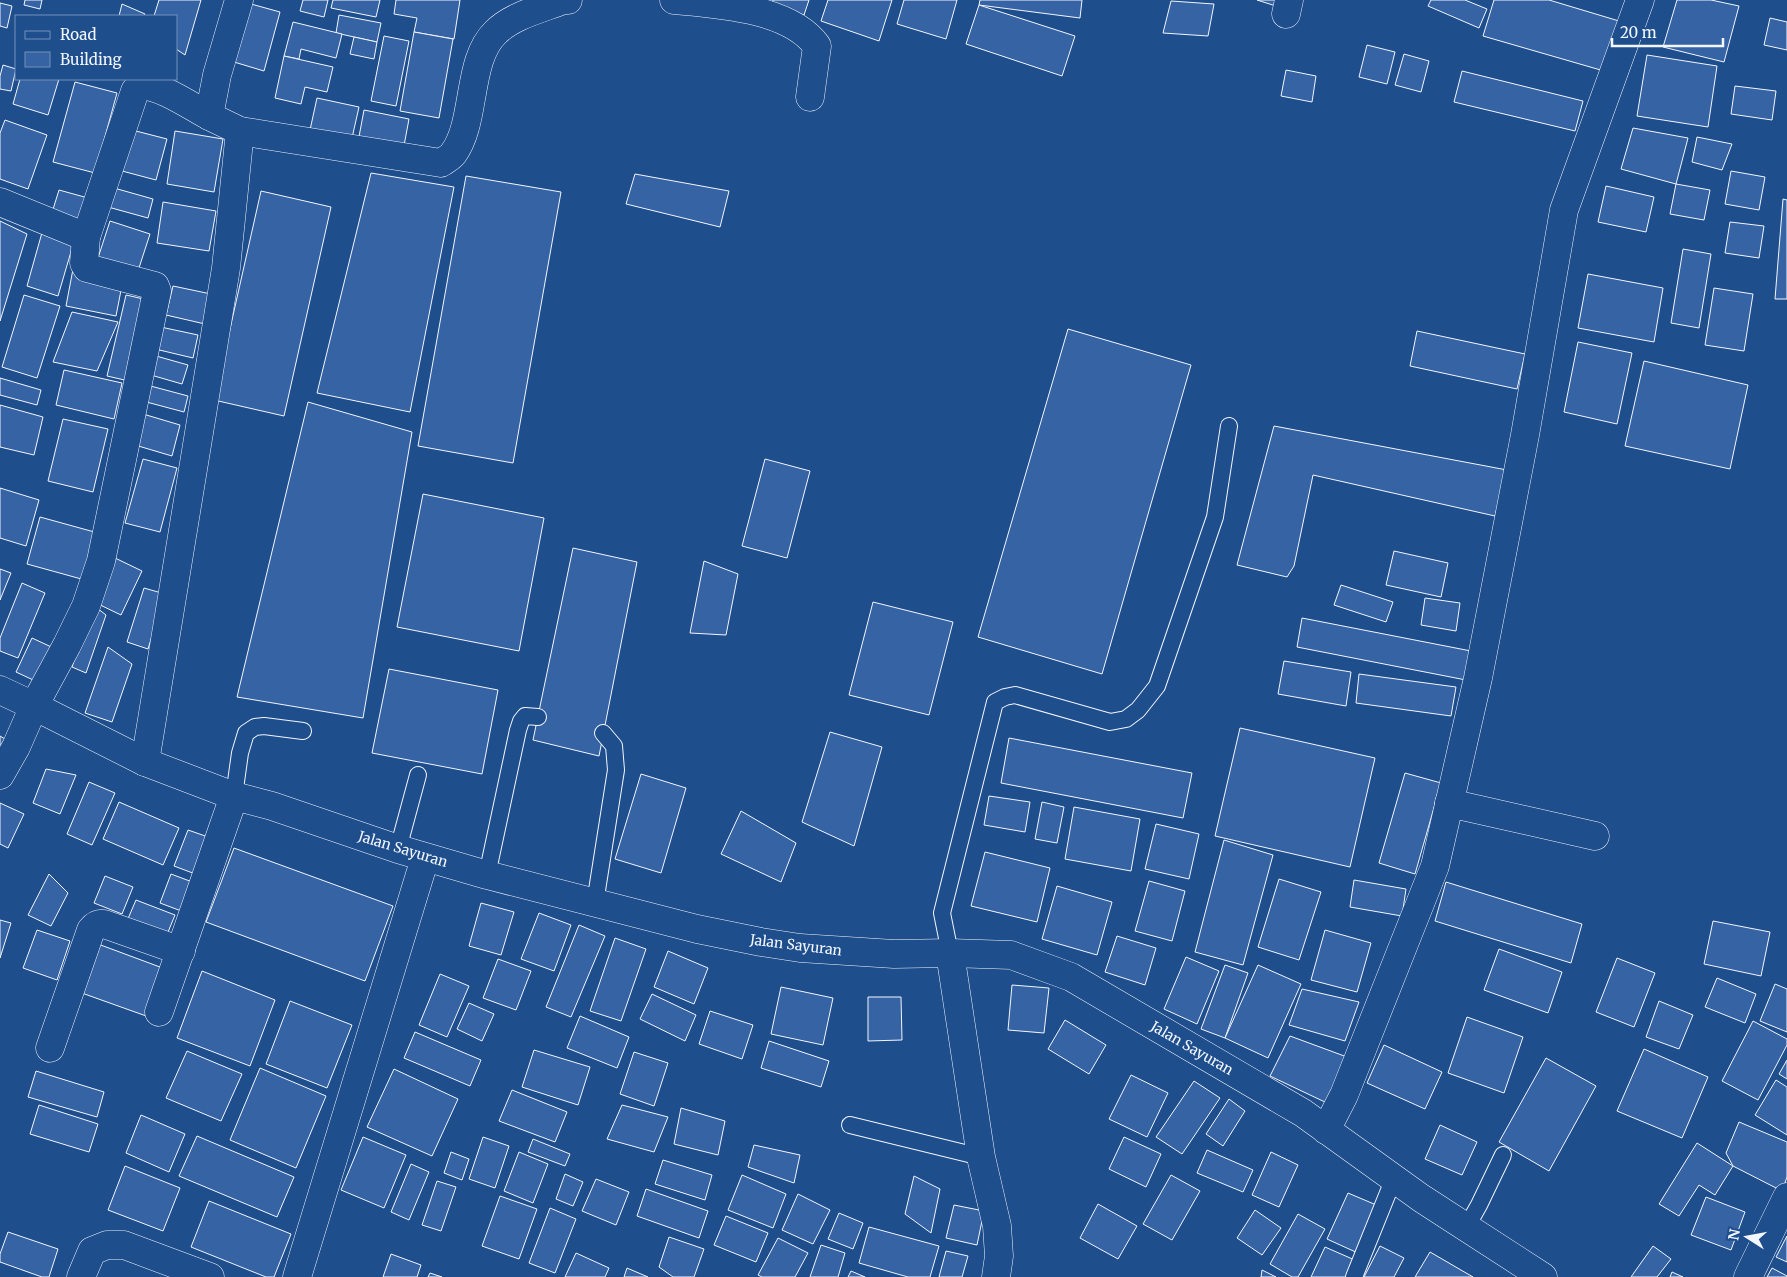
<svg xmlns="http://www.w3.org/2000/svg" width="1787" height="1277" viewBox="0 0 1787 1277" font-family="Merriweather,serif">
  <rect width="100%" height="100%" fill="#1f4e8c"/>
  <g fill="#3563a3" stroke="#f2f6ff">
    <polygon points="25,0 42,0 40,9 24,5"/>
    <polygon points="159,0 201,0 185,55 176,49 176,16 154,16"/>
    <polygon points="303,0 328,0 324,17 300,11"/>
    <polygon points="333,0 380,0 376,17 331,8"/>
    <polygon points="396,0 460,0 454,39 414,32 417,18 394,14"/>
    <polygon points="773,0 809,0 804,15 771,5"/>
    <polygon points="828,0 892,0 879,41 821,21"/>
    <polygon points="904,0 957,0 946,39 897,24"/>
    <polygon points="980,0 1082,0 1080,18 979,5"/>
    <polygon points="1257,0 1281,0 1279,7"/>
    <polygon points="1431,0 1465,0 1487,9 1479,28 1428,6"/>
    <polygon points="1494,0 1549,0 1619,21 1604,71 1483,36"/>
    <polygon points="1677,0 1711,0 1739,6 1724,62 1663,47"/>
    <polygon points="1171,1 1214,4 1208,36 1163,33"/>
    <polygon points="0,3 12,6 7,28 0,26"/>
    <polygon points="122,4 145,14 144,16 119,16"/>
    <polygon points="251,4 280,12 264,71 234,62"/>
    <polygon points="979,5 1075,36 1062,76 966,44"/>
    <polygon points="339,15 381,23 377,42 336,33"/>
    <polygon points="1770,18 1787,22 1787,50 1764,45"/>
    <polygon points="293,22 342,34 336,58 301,49 299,59 284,56"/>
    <polygon points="414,32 453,39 439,118 400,111"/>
    <polygon points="384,36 409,41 396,106 371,101"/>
    <polygon points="354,37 377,42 374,59 350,54"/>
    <polygon points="1367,45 1395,52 1387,84 1359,77"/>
    <polygon points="1404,54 1429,61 1421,92 1395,85"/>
    <polygon points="1647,55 1717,66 1708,127 1637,116"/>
    <polygon points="284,56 333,67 327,92 305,87 301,104 275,98"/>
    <polygon points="3,65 16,69 11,91 0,89 0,76"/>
    <polygon points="1286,70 1316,76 1312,102 1281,96"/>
    <polygon points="1462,71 1583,101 1575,131 1454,102"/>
    <polygon points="20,79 59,79 48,115 13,104"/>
    <polygon points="75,82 117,93 95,173 53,162"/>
    <polygon points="1735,86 1776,91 1772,120 1731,114"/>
    <polygon points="317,98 359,107 352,138 310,130"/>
    <polygon points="364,110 409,119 403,151 358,142"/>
    <polygon points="5,120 47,135 28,189 0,179 0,133"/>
    <polygon points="1633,128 1688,138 1676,184 1621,169"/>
    <polygon points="132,130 167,139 156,180 122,171"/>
    <polygon points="175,131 223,139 214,192 167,184"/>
    <polygon points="1697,137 1732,144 1722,170 1692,162"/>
    <polygon points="1731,171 1765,177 1759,210 1725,204"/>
    <polygon points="371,173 454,187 410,412 317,393"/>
    <polygon points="635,174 729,191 720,227 626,204"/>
    <polygon points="466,176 561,192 513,463 418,446"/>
    <polygon points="1676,184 1710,190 1704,220 1670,214"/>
    <polygon points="1606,186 1654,197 1646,232 1598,222"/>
    <polygon points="114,188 153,199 148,218 108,207"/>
    <polygon points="59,190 88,198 79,228 50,219"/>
    <polygon points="261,191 331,207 284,416 214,400"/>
    <polygon points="1783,199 1787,200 1787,299 1775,299"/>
    <polygon points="163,202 216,211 209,251 157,243"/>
    <polygon points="0,221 27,234 0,321"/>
    <polygon points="110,221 150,234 137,274 97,261"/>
    <polygon points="1730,222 1764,226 1759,258 1725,253"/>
    <polygon points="43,229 75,238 58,296 27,286"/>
    <polygon points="1683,249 1711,254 1699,328 1671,323"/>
    <polygon points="73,269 123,280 116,316 66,306"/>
    <polygon points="1588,274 1663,288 1654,342 1578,328"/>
    <polygon points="173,286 211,294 205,324 166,315"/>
    <polygon points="1714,288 1753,294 1744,351 1705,345"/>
    <polygon points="24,295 60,306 37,378 2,367"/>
    <polygon points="126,295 148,300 129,381 107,376"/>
    <polygon points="72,312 118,322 97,371 53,362"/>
    <polygon points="156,326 198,335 193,358 151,348"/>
    <polygon points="1068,329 1191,365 1102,674 978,637"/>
    <polygon points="1417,331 1525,354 1517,389 1410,366"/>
    <polygon points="1578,342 1632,353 1617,424 1564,412"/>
    <polygon points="149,354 188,365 182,384 144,373"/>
    <polygon points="1644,361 1748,385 1730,469 1625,446"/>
    <polygon points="64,370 122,383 114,419 56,405"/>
    <polygon points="0,378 41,390 37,405 0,395"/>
    <polygon points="143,384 188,396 184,412 139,400"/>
    <polygon points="308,402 412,432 363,718 237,697"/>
    <polygon points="0,405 43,417 34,455 0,447"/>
    <polygon points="143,414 180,425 172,456 135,445"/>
    <polygon points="63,419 108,429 93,492 48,481"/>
    <polygon points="1274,426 1507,470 1495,516 1313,475 1294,566 1287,577 1237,565"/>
    <polygon points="143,459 177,468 160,532 125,523"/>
    <polygon points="765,459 810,471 787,558 742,546"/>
    <polygon points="0,488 39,500 26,546 0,538"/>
    <polygon points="423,494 544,518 519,651 397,627"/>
    <polygon points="40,517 98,533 85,580 27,564"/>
    <polygon points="573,548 637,562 599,756 533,740"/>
    <polygon points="1394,551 1448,563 1441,597 1386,585"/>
    <polygon points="115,558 142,571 121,615 94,602"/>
    <polygon points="704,561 738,574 726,635 690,633"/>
    <polygon points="0,569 11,573 0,600"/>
    <polygon points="22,583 45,593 18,658 0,651 0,638"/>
    <polygon points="1341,585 1393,602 1386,622 1334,605"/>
    <polygon points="144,588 165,594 148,649 127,642"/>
    <polygon points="1425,598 1460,603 1456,631 1421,625"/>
    <polygon points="873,602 953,622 929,715 849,695"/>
    <polygon points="93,605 106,615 86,673 72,667"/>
    <polygon points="1302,618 1471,651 1466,680 1297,647"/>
    <polygon points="32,638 60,651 44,685 16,672"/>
    <polygon points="108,647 132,664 112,722 85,713"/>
    <polygon points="1284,661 1351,672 1346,706 1278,694"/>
    <polygon points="389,669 498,690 482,774 372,753"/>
    <polygon points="1359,674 1456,687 1451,716 1356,703"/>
    <polygon points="1240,728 1375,758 1350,867 1215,836"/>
    <polygon points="830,732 882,747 854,846 802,822"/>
    <polygon points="0,736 10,742 0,759"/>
    <polygon points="1009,738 1192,773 1183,818 1001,783"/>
    <polygon points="46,769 76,775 60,814 33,803"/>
    <polygon points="1405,773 1441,783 1415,874 1379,863"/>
    <polygon points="641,774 686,788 661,873 615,859"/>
    <polygon points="89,782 115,793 92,845 67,834"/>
    <polygon points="989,796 1030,802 1025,832 984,825"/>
    <polygon points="119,802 179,828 163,865 103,839"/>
    <polygon points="1042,802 1064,807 1057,843 1035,839"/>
    <polygon points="0,803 24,814 8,848 0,844"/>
    <polygon points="1074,807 1140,819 1131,871 1065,859"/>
    <polygon points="741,811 796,843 781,882 721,854"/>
    <polygon points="1156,824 1199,834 1189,879 1145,869"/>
    <polygon points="188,830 211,838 198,875 174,866"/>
    <polygon points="1224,840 1273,855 1243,965 1195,952"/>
    <polygon points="234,848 393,906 365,981 206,922"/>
    <polygon points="985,852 1050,868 1037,922 971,906"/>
    <polygon points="49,874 68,893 51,926 28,915"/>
    <polygon points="171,874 195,883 184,912 160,903"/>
    <polygon points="105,876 133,887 122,914 94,903"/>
    <polygon points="1279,879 1321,892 1299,960 1258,947"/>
    <polygon points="1354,880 1406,889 1402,916 1350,907"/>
    <polygon points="1149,881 1185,891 1172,941 1135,931"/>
    <polygon points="1446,882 1582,924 1571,963 1435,921"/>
    <polygon points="1057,886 1112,902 1097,955 1042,939"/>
    <polygon points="136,900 175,915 166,937 127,921"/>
    <polygon points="481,903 514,912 501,955 469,946"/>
    <polygon points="539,913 571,925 554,971 521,959"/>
    <polygon points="0,920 11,923 0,958"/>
    <polygon points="1713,921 1770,932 1761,976 1704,964"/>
    <polygon points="579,925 605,936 571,1017 546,1007"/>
    <polygon points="37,930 70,941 57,980 23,968"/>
    <polygon points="1325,930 1371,943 1357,992 1311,980"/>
    <polygon points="1117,936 1156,948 1145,985 1105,972"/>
    <polygon points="615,938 646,949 621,1021 590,1011"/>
    <polygon points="98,944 168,970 149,1017 79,992"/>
    <polygon points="1499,949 1562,972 1548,1013 1484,990"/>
    <polygon points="668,951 708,968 694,1004 654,987"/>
    <polygon points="1186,957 1219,971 1197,1024 1164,1009"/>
    <polygon points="1617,958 1655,973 1634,1027 1596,1012"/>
    <polygon points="498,959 531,971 516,1010 483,998"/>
    <polygon points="1225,965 1248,973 1225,1038 1201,1029"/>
    <polygon points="1258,965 1301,984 1268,1058 1225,1038"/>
    <polygon points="202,971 275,1000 250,1066 177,1038"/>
    <polygon points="440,974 469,986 447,1037 419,1025"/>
    <polygon points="1717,978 1756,994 1745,1023 1705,1007"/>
    <polygon points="1775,984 1787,989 1787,1032 1760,1021"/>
    <polygon points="1012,985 1049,988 1044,1033 1008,1030"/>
    <polygon points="781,987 833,998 823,1045 771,1034"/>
    <polygon points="1302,989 1359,1002 1345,1041 1289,1025"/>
    <polygon points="652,994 696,1015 685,1041 640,1019"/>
    <polygon points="868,997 901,997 902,1040 868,1041"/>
    <polygon points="290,1001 352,1025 327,1088 266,1064"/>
    <polygon points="1659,1001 1693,1015 1679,1049 1646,1037"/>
    <polygon points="469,1003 494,1014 482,1041 457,1029"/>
    <polygon points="710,1011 753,1025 742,1059 699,1044"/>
    <polygon points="580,1016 629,1037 617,1068 567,1048"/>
    <polygon points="1467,1017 1523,1037 1504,1093 1448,1073"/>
    <polygon points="1065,1020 1106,1045 1089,1074 1048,1049"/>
    <polygon points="1753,1021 1787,1039 1787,1045 1758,1100 1722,1081"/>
    <polygon points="415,1032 481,1060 470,1086 404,1058"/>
    <polygon points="1290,1036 1347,1057 1327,1103 1270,1076"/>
    <polygon points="769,1041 829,1061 821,1087 761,1068"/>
    <polygon points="1384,1045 1442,1072 1425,1109 1367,1083"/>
    <polygon points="1644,1049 1708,1077 1682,1138 1617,1111"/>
    <polygon points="534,1050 590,1067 578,1105 522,1087"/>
    <polygon points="187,1051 242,1074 221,1121 166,1098"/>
    <polygon points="634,1052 668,1063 654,1106 620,1094"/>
    <polygon points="1546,1058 1596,1086 1549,1171 1499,1142"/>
    <polygon points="1787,1060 1787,1079 1779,1074"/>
    <polygon points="260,1068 326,1096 296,1168 230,1140"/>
    <polygon points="394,1069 458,1099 432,1156 367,1127"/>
    <polygon points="36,1071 104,1092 97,1117 28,1097"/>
    <polygon points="1131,1075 1168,1093 1147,1137 1109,1119"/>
    <polygon points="1776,1080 1787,1087 1787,1135 1755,1115"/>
    <polygon points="1194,1081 1220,1098 1182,1154 1156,1137"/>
    <polygon points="512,1090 567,1112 555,1142 499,1121"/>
    <polygon points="1229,1099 1245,1111 1223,1146 1206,1134"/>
    <polygon points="39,1105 98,1124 89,1152 30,1134"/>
    <polygon points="622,1105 668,1117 654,1152 607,1139"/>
    <polygon points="681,1108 725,1121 718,1155 674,1144"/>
    <polygon points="141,1115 185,1134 169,1172 126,1153"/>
    <polygon points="1739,1122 1787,1142 1787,1177 1782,1191 1733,1166 1726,1153"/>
    <polygon points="1440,1125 1477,1142 1462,1175 1425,1159"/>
    <polygon points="197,1136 294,1177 277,1217 179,1176"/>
    <polygon points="363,1137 406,1155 384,1208 341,1190"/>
    <polygon points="483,1137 509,1146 495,1188 469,1179"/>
    <polygon points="1124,1137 1161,1154 1146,1187 1109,1169"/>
    <polygon points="533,1139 570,1154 565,1166 528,1152"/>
    <polygon points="1697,1143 1733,1166 1715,1195 1699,1185 1679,1216 1659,1204"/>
    <polygon points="754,1145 800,1155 794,1183 748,1167"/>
    <polygon points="1207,1150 1253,1170 1243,1192 1197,1173"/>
    <polygon points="451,1152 469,1159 462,1180 444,1173"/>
    <polygon points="519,1152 548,1164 533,1203 504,1191"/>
    <polygon points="1271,1152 1298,1165 1279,1207 1252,1195"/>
    <polygon points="663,1160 712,1175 705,1200 655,1184"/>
    <polygon points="411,1164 429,1172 409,1220 391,1212"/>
    <polygon points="125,1166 180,1188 163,1231 108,1210"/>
    <polygon points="565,1174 583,1182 573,1206 556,1199"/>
    <polygon points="742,1175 786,1194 773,1228 728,1210"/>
    <polygon points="1171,1175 1200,1191 1172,1240 1143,1224"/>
    <polygon points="914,1176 940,1189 931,1233 905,1214"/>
    <polygon points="596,1179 629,1192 616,1225 582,1211"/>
    <polygon points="437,1181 456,1187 441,1231 422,1225"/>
    <polygon points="646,1189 708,1211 699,1238 637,1216"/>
    <polygon points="1348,1193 1381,1207 1360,1254 1327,1239"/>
    <polygon points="798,1194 830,1210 813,1244 782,1230"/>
    <polygon points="500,1196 537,1209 519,1259 482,1246"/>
    <polygon points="1706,1197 1745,1212 1731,1250 1691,1235"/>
    <polygon points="209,1201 291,1234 274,1277 266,1277 191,1247"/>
    <polygon points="1098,1204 1137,1226 1118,1259 1080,1238"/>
    <polygon points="954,1205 984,1211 977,1245 946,1238"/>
    <polygon points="550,1208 576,1219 555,1273 529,1263"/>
    <polygon points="1255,1210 1281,1228 1262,1255 1237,1238"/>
    <polygon points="839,1213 863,1223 853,1249 828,1239"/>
    <polygon points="1298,1214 1325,1229 1298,1277 1292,1277 1270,1264"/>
    <polygon points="726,1216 768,1233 756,1262 714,1245"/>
    <polygon points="869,1227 939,1246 930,1277 908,1277 859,1263"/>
    <polygon points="8,1232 58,1249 49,1277 42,1277 0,1262 0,1254"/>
    <polygon points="1787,1236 1787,1262 1776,1257"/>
    <polygon points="669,1237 704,1249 694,1277 673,1277 659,1267"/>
    <polygon points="778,1238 808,1253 795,1277 762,1277 758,1275"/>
    <polygon points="821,1245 845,1253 838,1277 810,1277"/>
    <polygon points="1380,1246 1404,1258 1394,1277 1364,1277"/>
    <polygon points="1653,1246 1671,1259 1657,1277 1631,1277"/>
    <polygon points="1325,1247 1357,1261 1349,1277 1311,1277"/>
    <polygon points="946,1251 968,1256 962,1277 939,1277"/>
    <polygon points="1430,1252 1473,1277 1415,1277"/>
    <polygon points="576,1253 609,1268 605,1277 565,1277"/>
    <polygon points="391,1254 421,1265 417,1277 383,1277"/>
    <polygon points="627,1268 648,1277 624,1277"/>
    <polygon points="1772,1268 1787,1276 1787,1277 1767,1277"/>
    <polygon points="1262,1270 1276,1277 1261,1277"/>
    <polygon points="851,1271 865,1277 848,1277"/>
    <polygon points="1672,1272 1683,1277 1670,1277"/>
    <polygon points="430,1273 442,1277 428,1277"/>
  </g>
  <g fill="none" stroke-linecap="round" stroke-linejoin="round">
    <g stroke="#f2f6ff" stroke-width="18">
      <g id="lane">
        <polyline points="234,796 240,753 246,733 255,727 264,726 303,731"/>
        <polyline points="398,849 418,775"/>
        <polyline points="487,875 518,730 521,721 525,716 538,717"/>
        <polyline points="595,903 616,770 614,746 603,733"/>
        <polyline points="950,953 942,913 995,702 1005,697 1015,695 1110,722 1126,719 1138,710 1157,686 1215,517 1229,426"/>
        <polyline points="850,1125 981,1157"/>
        <polyline points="1466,1228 1479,1205 1503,1155"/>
        <polyline points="1354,1277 1394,1178"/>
      </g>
    </g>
    <g stroke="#f2f6ff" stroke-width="29">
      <g id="street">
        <path d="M674,0C718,4 790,8 817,46L810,97"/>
        <polyline points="1286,14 1289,0"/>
        <path d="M240,131L441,163C445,160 451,157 453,154C477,122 466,60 496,32C512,16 540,9 561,1L568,0"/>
        <path d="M0,202L86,237L135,91L140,85C164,87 187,104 209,116"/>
        <polyline points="145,762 226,268 240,131 209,116 217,75 239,0"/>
        <polyline points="0,775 16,747 34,706 67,645 86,606 101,561 157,291 155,286 87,268 84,263 86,237"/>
        <polyline points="1449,803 1595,836"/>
        <polyline points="950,953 981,1157 997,1226 999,1256 996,1277"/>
        <polyline points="159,1012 234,796"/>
        <path d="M50,1048L91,930C95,925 98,923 104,924L181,951"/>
        <polyline points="1326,1130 1344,1095 1435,866 1478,678 1525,435 1564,210 1640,0"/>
        <polyline points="81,1277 92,1251 107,1245 124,1245 210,1277"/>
        <polyline points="297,1277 425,858"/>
        <polyline points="1748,1277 1787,1197"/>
      </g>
    </g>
    <g stroke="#f2f6ff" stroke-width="29">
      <polyline id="secondary" points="0,690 34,706 145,762 234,796 272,806 398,849 487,875 697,929 761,942 800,948 894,954 950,953 1011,955 1071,977 1303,1113 1421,1198 1543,1277"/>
    </g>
    <use href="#lane" stroke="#1f4e8c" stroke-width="16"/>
    <use href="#street" stroke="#1f4e8c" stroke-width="28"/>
    <use href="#secondary" stroke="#1f4e8c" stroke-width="28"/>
  </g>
  <g text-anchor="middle" stroke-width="4" stroke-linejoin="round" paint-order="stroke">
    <g font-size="14" fill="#f2f6ff" stroke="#1f4e8c">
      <text transform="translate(403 849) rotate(17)" y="5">Jalan Sayuran</text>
      <text transform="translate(796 945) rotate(7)" y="5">Jalan Sayuran</text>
      <text transform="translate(1192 1048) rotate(30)" y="5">Jalan Sayuran</text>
    </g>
  </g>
  <rect x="15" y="15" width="162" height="65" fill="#1f4e8c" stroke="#7391ba"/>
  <rect x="25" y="31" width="25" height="8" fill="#1f4e8c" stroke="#7391ba"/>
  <text x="60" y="40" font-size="15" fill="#f2f6ff">Road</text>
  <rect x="25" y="52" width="25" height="15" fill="#3563a3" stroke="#7391ba"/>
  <text x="60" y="65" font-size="15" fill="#f2f6ff">Building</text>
  <g transform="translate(1747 1237) rotate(281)" stroke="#1f4e8c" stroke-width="4" paint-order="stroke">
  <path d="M0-4L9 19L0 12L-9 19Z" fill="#f2f6ff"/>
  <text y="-8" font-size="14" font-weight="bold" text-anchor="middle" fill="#f2f6ff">N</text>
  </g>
  <path d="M1612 38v8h111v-8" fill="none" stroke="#f2f6ff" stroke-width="2.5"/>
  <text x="1620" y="38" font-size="15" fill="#f2f6ff" stroke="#1f4e8c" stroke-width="4" paint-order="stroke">20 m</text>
</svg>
